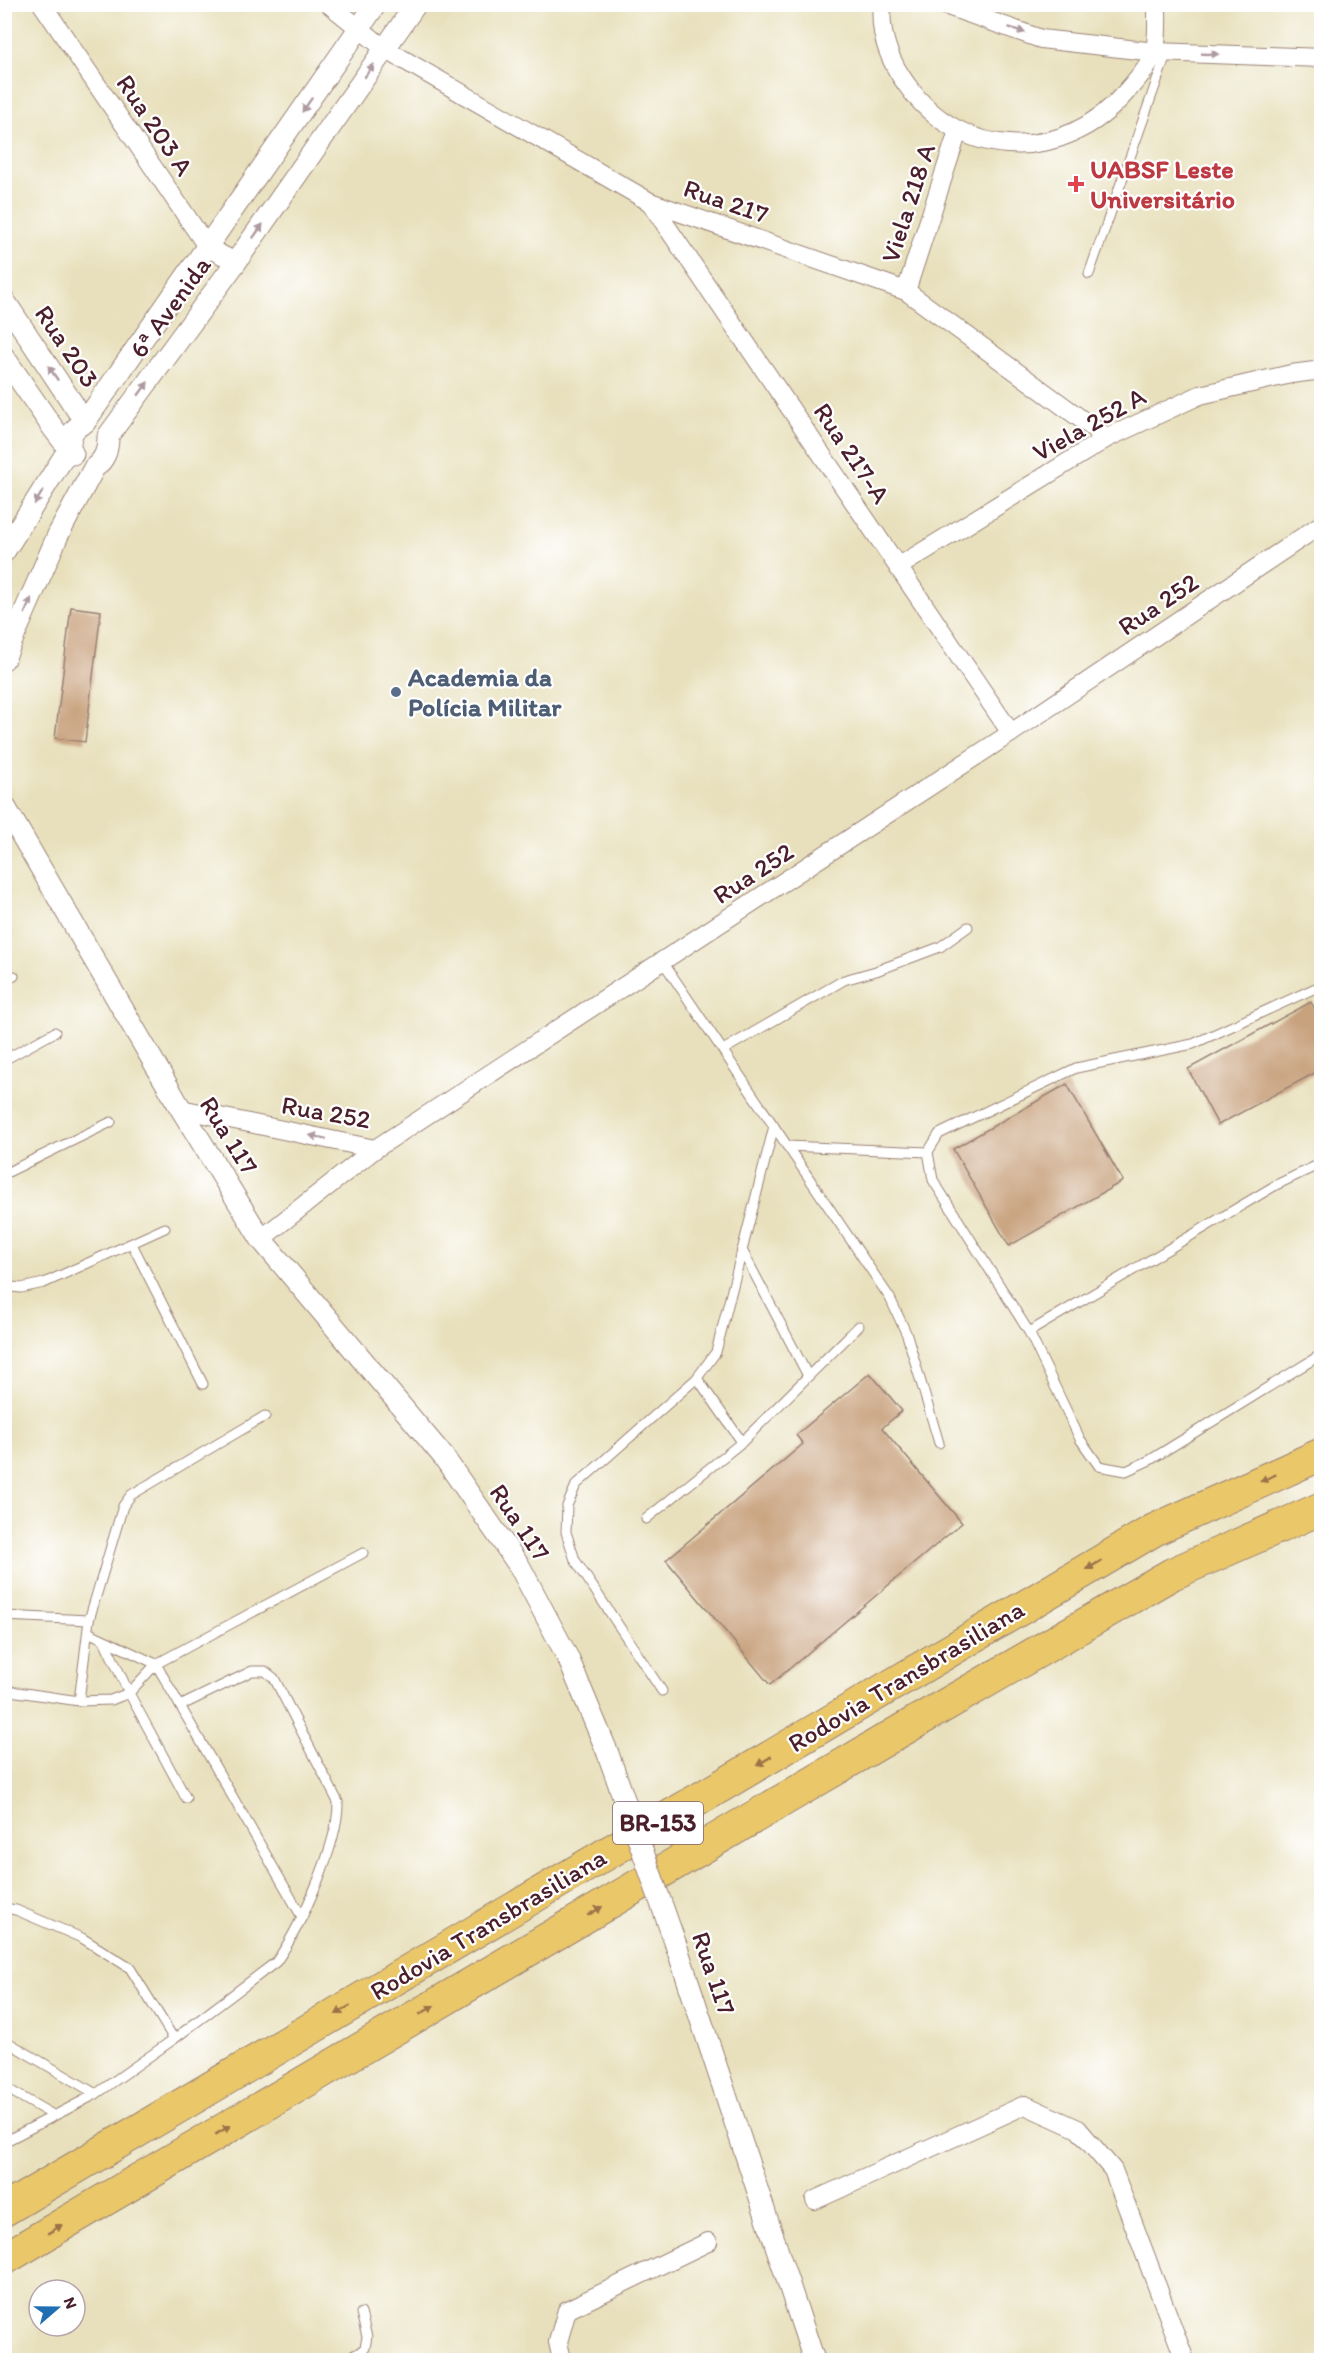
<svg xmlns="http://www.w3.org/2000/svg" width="1326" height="2365" viewBox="0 0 1326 2365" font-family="Itim,sans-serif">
  <rect width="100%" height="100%" fill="#fff"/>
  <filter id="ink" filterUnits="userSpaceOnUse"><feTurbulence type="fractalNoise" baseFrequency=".0167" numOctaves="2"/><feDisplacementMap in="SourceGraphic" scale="12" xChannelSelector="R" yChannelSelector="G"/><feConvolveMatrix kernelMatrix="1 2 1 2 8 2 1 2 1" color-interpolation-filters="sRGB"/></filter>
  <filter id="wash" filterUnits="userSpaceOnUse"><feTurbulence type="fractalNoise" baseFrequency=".008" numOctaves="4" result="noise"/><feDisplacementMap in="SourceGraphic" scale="24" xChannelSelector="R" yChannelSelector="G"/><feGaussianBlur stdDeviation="1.35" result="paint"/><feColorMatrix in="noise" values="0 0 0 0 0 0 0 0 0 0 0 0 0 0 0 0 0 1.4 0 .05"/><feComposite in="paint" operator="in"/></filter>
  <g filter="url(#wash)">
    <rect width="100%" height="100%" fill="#e8e0bc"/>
    <g id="blocks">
      <g fill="#c8a17d">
        <polygon points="71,607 101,611 85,742 55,738"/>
        <polygon points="1311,1002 1322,1023 1322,1069 1218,1125 1188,1069"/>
        <polygon points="1067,1084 1123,1181 1009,1246 953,1149"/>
        <polygon points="870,1373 902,1411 882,1428 962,1523 770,1685 666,1560 803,1444 796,1435"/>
      </g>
    </g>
  </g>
  <g filter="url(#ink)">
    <use href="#blocks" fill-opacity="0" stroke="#998074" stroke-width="1.5"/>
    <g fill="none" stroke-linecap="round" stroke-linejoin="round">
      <g stroke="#998074" stroke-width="11">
        <g id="service">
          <polyline points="1089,274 1167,52"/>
          <polyline points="663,962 890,1298 907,1335 939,1443"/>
          <polyline points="4,981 14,976"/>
          <polyline points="1322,985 1193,1044 1076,1068 939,1134 928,1152 933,1180 1029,1332 1080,1439 1099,1466 1126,1471 1150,1460 1322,1354"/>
          <polyline points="723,1050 844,980 876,971 940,947 968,927"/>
          <polyline points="4,1060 55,1032"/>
          <polyline points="787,1146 928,1152"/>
          <polyline points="4,1174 111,1122"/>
          <polyline points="132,1244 203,1384"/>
          <polyline points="742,1250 808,1376"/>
          <polyline points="4,1286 21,1288 44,1283 165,1228"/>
          <polyline points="1029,1332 1276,1185 1322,1163"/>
          <polyline points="697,1378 742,1442"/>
          <polyline points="646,1519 742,1442 859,1326"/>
          <polyline points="4,1616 89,1620"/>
          <polyline points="88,1632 156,1664 302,1917"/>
          <polyline points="104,1640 129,1693 186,1798"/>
          <polyline points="4,1690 79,1701 111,1700 129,1693 156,1664 363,1553"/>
          <polyline points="662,1691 575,1560 566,1532 567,1506 576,1485 697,1378 716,1352 774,1126"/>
          <polyline points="79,1701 89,1620 123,1506 131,1495 265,1416"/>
          <polyline points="4,1908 16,1910 82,1938 130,1968 174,2039"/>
          <polyline points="4,2040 96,2094"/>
          <polyline points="4,2087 53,2115"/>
          <path d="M4,2142L96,2094L174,2039L276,1962C300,1928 339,1843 338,1802L274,1678L265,1671H252L180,1706"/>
          <polyline points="337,2360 357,2354 365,2348 367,2337 361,2313"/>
        </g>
      </g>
      <g stroke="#998074" stroke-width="20">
        <g id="minor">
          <polyline points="42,4 208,248 236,262"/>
          <polyline points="329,4 385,49 650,202 906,291 1107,438"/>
          <path d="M882,4C879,34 890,62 907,85C962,163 1066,163 1126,92C1135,82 1152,62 1155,50C1158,36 1157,19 1157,4"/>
          <polyline points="942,4 1041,39 1155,52 1322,58"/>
          <polyline points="650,202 1011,733"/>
          <polyline points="906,291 958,131"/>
          <polyline points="898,567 1107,438 1200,395 1291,374 1322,370"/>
          <polyline points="181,1109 375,1149"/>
          <polyline points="261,1239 375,1149 1011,733 1322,524"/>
          <polyline points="815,2200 1025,2105 1078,2129 1113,2170 1185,2360"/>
          <polyline points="562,2360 558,2342 567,2310 708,2242"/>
        </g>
      </g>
      <g stroke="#998074" stroke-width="23">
        <g id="tertiary">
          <polyline points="4,300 85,422"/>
          <polyline points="4,357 53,428 73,454"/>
          <path d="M4,552L70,447C70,433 73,429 85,422L376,4"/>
          <path d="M4,659L58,535L94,468C105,459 108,451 108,436L236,262L416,4"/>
          <polyline points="4,805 181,1109 261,1239 443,1456 520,1567 568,1658 607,1751"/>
          <polyline points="676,1945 814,2360"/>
        </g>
      </g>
      <g stroke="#998074" stroke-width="34">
        <g id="motorway">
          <polyline points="4,2210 1154,1530 1322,1454"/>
          <polyline points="4,2259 902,1730 1172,1574 1322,1508"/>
        </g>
      </g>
      <use href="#service" stroke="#fff" stroke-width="9"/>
      <use href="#minor" stroke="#fff" stroke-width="18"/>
      <use href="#tertiary" stroke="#fff" stroke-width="21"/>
      <use href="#motorway" stroke="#eac769" stroke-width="32"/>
      <g stroke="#998074" stroke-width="23" stroke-linecap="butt">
        <polyline id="tertiary-bridge" points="607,1751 676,1945"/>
      </g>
      <use href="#tertiary-bridge" stroke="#fff" stroke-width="21"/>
    </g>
    <defs><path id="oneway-solid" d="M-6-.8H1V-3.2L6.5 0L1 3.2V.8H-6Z" transform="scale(1.5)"/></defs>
    <g fill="#ae9aa0">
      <use href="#oneway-solid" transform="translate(1017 30) rotate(19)"/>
      <use href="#oneway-solid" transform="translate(1210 54) rotate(2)"/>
      <use href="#oneway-solid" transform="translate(369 71) rotate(-55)"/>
      <use href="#oneway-solid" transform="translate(307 105) rotate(125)"/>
      <use href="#oneway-solid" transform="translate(258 231) rotate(-55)"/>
      <use href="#oneway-solid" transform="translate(53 373) rotate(-124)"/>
      <use href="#oneway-solid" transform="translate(143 389) rotate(-54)"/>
      <use href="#oneway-solid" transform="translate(39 497) rotate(122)"/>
      <use href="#oneway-solid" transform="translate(28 606) rotate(-67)"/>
      <use href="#oneway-solid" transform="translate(318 1137) rotate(-168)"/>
    </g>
    <g fill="#9a734a">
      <use href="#oneway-solid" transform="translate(1268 1478) rotate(156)"/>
      <use href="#oneway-solid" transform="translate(1094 1565) rotate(149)"/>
      <use href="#oneway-solid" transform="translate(764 1761) rotate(149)"/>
      <use href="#oneway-solid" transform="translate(595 1911) rotate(-31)"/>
      <use href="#oneway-solid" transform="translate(343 2010) rotate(149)"/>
      <use href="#oneway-solid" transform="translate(427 2010) rotate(-31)"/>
      <use href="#oneway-solid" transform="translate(223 2130) rotate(-31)"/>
      <use href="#oneway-solid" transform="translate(55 2229) rotate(-31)"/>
    </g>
  </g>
  <path fill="#e0444e" stroke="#fff" stroke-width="2" d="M1073 175h6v6h6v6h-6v6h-6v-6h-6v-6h6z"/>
  <circle fill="#5c6f8a" stroke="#fff" stroke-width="2" cx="396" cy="692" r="6"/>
  <g text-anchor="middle" stroke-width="4.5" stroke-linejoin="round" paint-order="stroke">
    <rect fill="#fff" stroke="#80626b" stroke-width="1.5" x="613" y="1802" width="90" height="42" rx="4.5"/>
    <g font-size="24" font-weight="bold" fill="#4a1f2b">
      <text x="658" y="1831">BR-153</text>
    </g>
    <g font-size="26" fill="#4a1f2b" stroke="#fff">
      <text transform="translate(155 125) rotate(56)" y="9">Rua 203 A</text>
      <text transform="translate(726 201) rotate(19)" y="9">Rua 217</text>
      <text transform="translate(908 203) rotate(-72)" y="9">Viela 218 A</text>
      <text transform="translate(170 307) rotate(-54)" y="9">6ª Avenida</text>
      <text transform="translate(67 346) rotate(56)" y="9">Rua 203</text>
      <text transform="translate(1089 424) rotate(-29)" y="9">Viela 252 A</text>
      <text transform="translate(852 453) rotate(56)" y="9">Rua 217-A</text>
      <text transform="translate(1158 604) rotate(-34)" y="9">Rua 252</text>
      <text transform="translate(753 873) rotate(-33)" y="9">Rua 252</text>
      <text transform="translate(326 1112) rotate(10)" y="9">Rua 252</text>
      <text transform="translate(229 1135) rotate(58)" y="9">Rua 117</text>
      <text transform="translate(520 1522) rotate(56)" y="9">Rua 117</text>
      <text transform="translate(906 1676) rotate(-31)" y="9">Rodovia Transbrasiliana</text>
      <text transform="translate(488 1924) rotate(-31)" y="9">Rodovia Transbrasiliana</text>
      <text transform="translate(714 1973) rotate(71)" y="9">Rua 117</text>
    </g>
    <g font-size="26" font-weight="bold" fill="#be3a42" stroke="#fff" text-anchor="start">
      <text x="1090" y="178">UABSF Leste<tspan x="1090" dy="30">Universitário</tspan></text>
    </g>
    <g font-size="26" font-weight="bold" fill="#4e5e75" stroke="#fff" text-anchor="start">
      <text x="408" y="686">Academia da<tspan x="408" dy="30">Polícia Militar</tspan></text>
    </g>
  </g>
  <rect width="1326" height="2365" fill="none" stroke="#fff" stroke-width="24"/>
  <g transform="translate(57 2308) rotate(70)"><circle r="28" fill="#ffffff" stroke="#b7a5aa" stroke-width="1.5"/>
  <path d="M0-4.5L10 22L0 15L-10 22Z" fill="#1f6fb2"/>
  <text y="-9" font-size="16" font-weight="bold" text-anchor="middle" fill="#4a1f2b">N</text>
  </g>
</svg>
